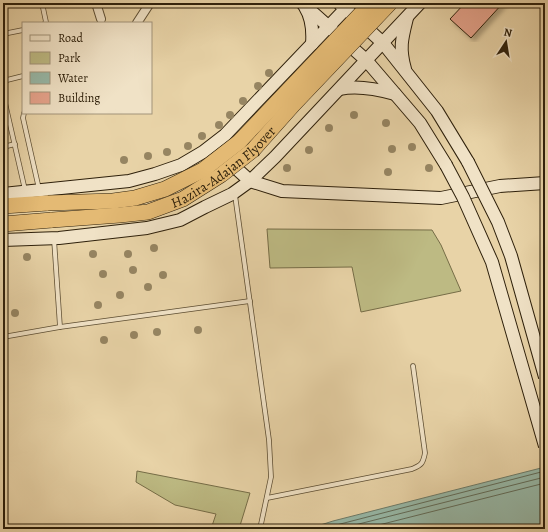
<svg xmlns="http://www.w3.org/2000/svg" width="548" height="532" viewBox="0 0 548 532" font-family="Alegreya,serif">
  <defs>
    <filter id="shadow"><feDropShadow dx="3.5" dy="3.5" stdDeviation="2" flood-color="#0004"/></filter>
  </defs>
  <rect width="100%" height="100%" fill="#e8d3a7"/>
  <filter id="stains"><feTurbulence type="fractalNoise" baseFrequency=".005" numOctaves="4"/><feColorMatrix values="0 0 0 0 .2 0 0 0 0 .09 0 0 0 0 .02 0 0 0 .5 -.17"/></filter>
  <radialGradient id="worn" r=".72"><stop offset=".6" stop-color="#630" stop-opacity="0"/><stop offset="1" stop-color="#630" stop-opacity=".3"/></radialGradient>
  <g fill="#bdba83" stroke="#766d47">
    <polygon points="267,229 432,230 441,245 461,291 361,312 352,267 270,268"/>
    <polygon points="137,471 250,493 239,529 211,529 216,514 175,505 136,482"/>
  </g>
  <polygon fill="#97b8a7" stroke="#6d7b69" points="545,467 545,529 308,529 333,521"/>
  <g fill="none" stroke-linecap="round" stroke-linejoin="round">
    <g stroke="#626c59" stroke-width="1">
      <polyline points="321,529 545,471"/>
      <polyline points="339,529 545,477"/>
      <polyline points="363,529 545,483"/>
    </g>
  </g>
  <polygon fill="#e6a38c" stroke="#2e200b" filter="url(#shadow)" points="465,3 503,3 471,38 450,19"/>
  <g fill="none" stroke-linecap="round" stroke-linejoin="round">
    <g stroke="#5c4d32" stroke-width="5.5">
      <g id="lane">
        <polyline points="42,3 46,22 45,23"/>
        <polyline points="3,34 23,30"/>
        <polyline points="3,81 23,76"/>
        <polyline points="3,94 25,190"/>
        <polyline points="24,113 23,118 39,189"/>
        <polyline points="3,147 15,144"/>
        <polyline points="235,195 269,440 271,477 260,529"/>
        <polyline points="54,239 60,327"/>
        <polyline points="3,337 60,327 250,301"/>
        <path d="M267,498L412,469C422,465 423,463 425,453L413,366"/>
      </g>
    </g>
    <g stroke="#5c4d32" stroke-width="10">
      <g id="street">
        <polyline points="96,3 101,19"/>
        <polyline points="137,23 150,3"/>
      </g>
    </g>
    <g stroke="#2e200b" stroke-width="14">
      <g id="secondary">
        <polyline points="302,3 366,60 420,123 446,165"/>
        <polyline points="339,3 383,43 437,111 468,162"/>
        <path d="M305,7C312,18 313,31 312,44"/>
        <path d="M405,69C399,48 402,38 407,18"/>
        <path d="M340,89C358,85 377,89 395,94"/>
        <polyline points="227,160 250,181 282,191 441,198 500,186 545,183"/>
        <polyline points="3,194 129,181 155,174 181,165 203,152 225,135 351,3"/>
        <polyline points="3,240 59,238 147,228 180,220 205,207 232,194 250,181 275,157 420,3"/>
      </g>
    </g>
    <g stroke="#2e200b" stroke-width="16">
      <g id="highway">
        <polyline points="3,206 48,203"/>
        <polyline points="3,224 52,220"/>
      </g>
    </g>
    <use href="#lane" stroke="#f0e2c6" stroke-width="4"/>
    <use href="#street" stroke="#f0e2c6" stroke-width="8"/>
    <use href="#secondary" stroke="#f0e2c6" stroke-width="12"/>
    <use href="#highway" stroke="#e4ba74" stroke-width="15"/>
    <g stroke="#2e200b" stroke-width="14" stroke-linecap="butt">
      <g id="secondary-bridge">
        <polyline points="468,162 498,222 511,256 545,377"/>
        <polyline points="446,165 463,197 492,262 545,446"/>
      </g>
    </g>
    <g stroke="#2e200b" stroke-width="16" stroke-linecap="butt">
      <g id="highway-bridge">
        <polyline points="48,203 113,201 135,198 165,189 203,170 239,142 371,3"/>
        <path id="s1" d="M52,220L120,215L148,212L183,199L221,175L253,150L294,104L390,3"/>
      </g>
    </g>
    <use href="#secondary-bridge" stroke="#f0e2c6" stroke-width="12"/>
    <use href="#highway-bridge" stroke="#e4ba74" stroke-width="15"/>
  </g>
  <g fill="#968562">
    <circle cx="269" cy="73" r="4"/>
    <circle cx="258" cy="86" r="4"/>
    <circle cx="243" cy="101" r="4"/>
    <circle cx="230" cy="115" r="4"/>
    <circle cx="354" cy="115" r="4"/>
    <circle cx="386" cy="123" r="4"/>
    <circle cx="219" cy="125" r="4"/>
    <circle cx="329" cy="128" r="4"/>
    <circle cx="202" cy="136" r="4"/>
    <circle cx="188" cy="146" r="4"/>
    <circle cx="412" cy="147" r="4"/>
    <circle cx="392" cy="149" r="4"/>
    <circle cx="309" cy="150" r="4"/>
    <circle cx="167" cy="152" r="4"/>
    <circle cx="148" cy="156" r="4"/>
    <circle cx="124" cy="160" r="4"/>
    <circle cx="287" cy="168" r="4"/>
    <circle cx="429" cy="168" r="4"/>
    <circle cx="388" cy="172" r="4"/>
    <circle cx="154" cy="248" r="4"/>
    <circle cx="93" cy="254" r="4"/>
    <circle cx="128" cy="254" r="4"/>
    <circle cx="27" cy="257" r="4"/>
    <circle cx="133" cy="270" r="4"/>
    <circle cx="103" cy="274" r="4"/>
    <circle cx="163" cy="275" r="4"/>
    <circle cx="148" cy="287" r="4"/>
    <circle cx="120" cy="295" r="4"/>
    <circle cx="98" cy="305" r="4"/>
    <circle cx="15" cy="313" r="4"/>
    <circle cx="198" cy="330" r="4"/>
    <circle cx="157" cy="332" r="4"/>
    <circle cx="134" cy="335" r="4"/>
    <circle cx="104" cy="340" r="4"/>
  </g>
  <g text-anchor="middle" stroke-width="3" stroke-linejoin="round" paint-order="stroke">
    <g font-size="14" fill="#2e200b" stroke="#f0e2c6">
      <text dy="5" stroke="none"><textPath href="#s1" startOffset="185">Hazira-Adajan Flyover</textPath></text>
    </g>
  </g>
  <rect width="548" height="532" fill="none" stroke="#e8d3a7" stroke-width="16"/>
  <rect x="4" y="4" width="540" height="524" fill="none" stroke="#2e200b" stroke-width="2"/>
  <rect x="8" y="8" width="532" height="516" fill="none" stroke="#2e200b"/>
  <rect x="22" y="22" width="130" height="92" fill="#f0e2c6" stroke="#a2947b"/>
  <rect x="30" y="35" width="20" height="6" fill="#f0e2c6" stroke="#a2947b"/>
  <text x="58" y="42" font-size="12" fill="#2e200b">Road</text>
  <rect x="30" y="52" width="20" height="12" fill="#bdba83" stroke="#a2947b"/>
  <text x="58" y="62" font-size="12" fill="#2e200b">Park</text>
  <rect x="30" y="72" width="20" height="12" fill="#97b8a7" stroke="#a2947b"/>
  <text x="58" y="82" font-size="12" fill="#2e200b">Water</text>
  <rect x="30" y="92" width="20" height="12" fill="#e6a38c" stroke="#a2947b"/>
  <text x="58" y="102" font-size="12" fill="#2e200b">Building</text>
  <g transform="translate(506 42) rotate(12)" stroke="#f0e2c6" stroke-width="3" paint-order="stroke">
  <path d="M0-3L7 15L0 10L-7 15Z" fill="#2e200b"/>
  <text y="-6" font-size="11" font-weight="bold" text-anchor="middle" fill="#2e200b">N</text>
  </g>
  <rect width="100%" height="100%" filter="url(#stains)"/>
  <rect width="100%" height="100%" fill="url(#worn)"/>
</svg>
